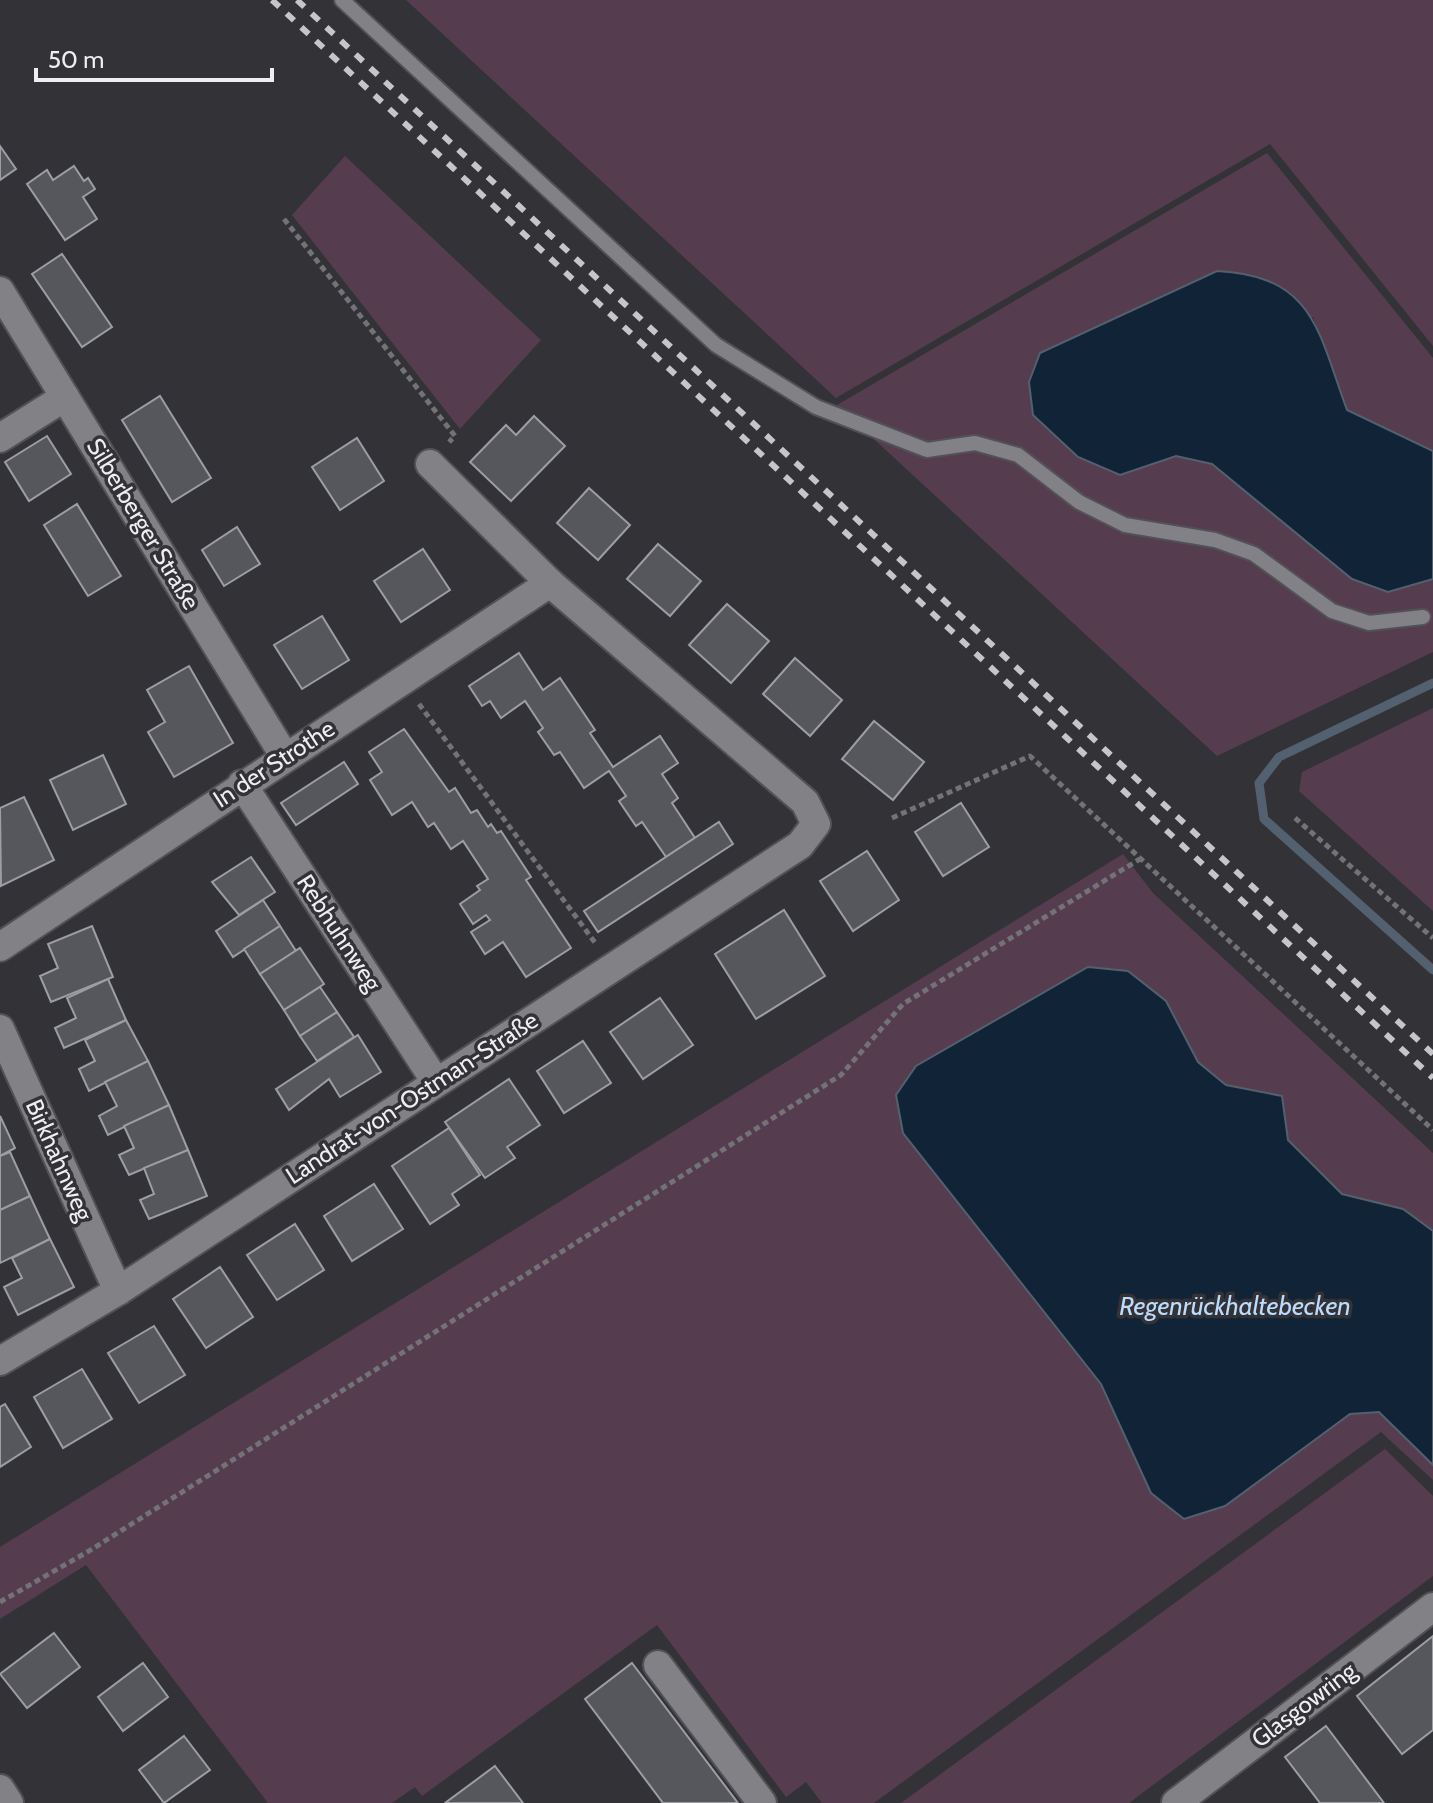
<svg xmlns="http://www.w3.org/2000/svg" width="1433" height="1803" viewBox="0 0 1433 1803" font-family="Cabin,sans-serif">
  <rect width="100%" height="100%" fill="#333237"/>
  <g fill="#553d4f">
    <polygon points="406,0 1433,0 1433,346 1270,144 836,398"/>
    <polygon points="1267,153 1433,358 1433,451 1347,410 1313,317 1120,475 1176,456 1212,464 1352,579 1388,592 1433,579 1433,652 1217,756 837,405"/>
    <polygon points="345,156 541,340 460,429 292,215"/>
    <polygon points="1433,708 1433,911 1299,791 1302,772"/>
    <polygon points="1123,854 1153,893 1433,1153 1433,1480 1381,1432 874,1803 822,1803 806,1782 786,1797 657,1625 422,1796 415,1787 392,1803 268,1803 86,1565 0,1619 0,1547"/>
    <polygon points="1385,1449 1433,1496 1433,1576 1129,1803 901,1803"/>
  </g>
  <g fill="#102337" stroke="#53606f" stroke-width="2">
    <path d="M1217,271C1315,276 1318,332 1347,410L1433,451V579L1388,592L1352,579L1212,464L1176,456L1120,475L1078,457L1033,415L1029,382L1040,353Z"/>
    <polygon points="1088,967 1128,971 1166,1001 1198,1062 1226,1085 1282,1096 1288,1140 1342,1194 1403,1209 1433,1231 1433,1465 1379,1412 1350,1414 1225,1506 1184,1519 1151,1493 1101,1384 903,1133 896,1095 916,1066"/>
  </g>
  <g fill="none" stroke-linecap="round" stroke-linejoin="round">
    <polyline stroke="#53606f" stroke-width="9" points="1433,683 1279,757 1259,783 1264,819 1433,970"/>
  </g>
  <g fill="#56575c" stroke="#9c9ea3" stroke-width="2">
    <polygon points="0,146 16,169 0,180"/>
    <polygon points="74,166 84,181 88,178 95,189 83,197 97,219 65,240 27,184 47,170 53,180"/>
    <polygon points="62,254 112,327 82,347 32,274"/>
    <polygon points="160,396 211,478 172,502 122,420"/>
    <polygon points="534,416 565,446 511,501 470,462 506,425 516,435"/>
    <polygon points="47,436 71,474 29,501 5,462"/>
    <polygon points="357,438 384,481 340,510 312,467"/>
    <polygon points="589,488 630,525 598,560 557,523"/>
    <polygon points="77,504 121,576 88,596 44,525"/>
    <polygon points="237,527 260,564 224,586 202,550"/>
    <polygon points="658,544 701,581 670,616 627,579"/>
    <polygon points="423,549 450,590 401,622 374,581"/>
    <polygon points="727,604 769,641 731,683 689,645"/>
    <polygon points="322,616 349,660 302,689 274,645"/>
    <polygon points="519,653 543,690 560,678 595,730 590,733 613,767 660,736 678,763 662,774 678,798 672,803 695,838 666,857 642,822 636,826 619,801 626,796 609,771 584,788 560,752 554,755 538,732 543,728 525,701 501,718 490,701 482,706 469,686"/>
    <polygon points="795,658 842,700 810,736 763,694"/>
    <polygon points="189,666 233,743 174,777 148,732 165,722 147,690"/>
    <polygon points="874,721 924,762 893,800 842,759"/>
    <polygon points="404,729 449,792 455,788 471,813 477,810 488,827 491,824 497,833 501,831 531,877 526,880 571,948 526,977 503,942 485,954 471,932 490,920 486,915 473,924 460,904 480,890 477,886 488,879 463,841 451,849 434,823 428,827 412,802 392,815 370,780 382,772 369,752"/>
    <polygon points="103,755 126,804 73,830 50,780"/>
    <polygon points="344,762 358,784 296,825 281,803"/>
    <polygon points="24,797 54,860 1,886 0,808"/>
    <polygon points="961,803 989,847 943,876 915,832"/>
    <polygon points="719,822 733,844 598,932 584,911"/>
    <polygon points="867,851 899,900 853,931 820,881"/>
    <polygon points="251,857 275,892 239,915 212,882"/>
    <polygon points="263,900 280,926 233,957 216,931"/>
    <polygon points="784,910 825,976 756,1019 715,954"/>
    <polygon points="92,926 113,977 51,1002 40,976 58,968 48,944"/>
    <polygon points="280,926 296,951 260,974 244,949"/>
    <polygon points="300,948 324,984 284,1010 260,974"/>
    <polygon points="108,979 126,1020 64,1048 55,1028 76,1018 67,998"/>
    <polygon points="320,987 337,1012 300,1036 284,1010"/>
    <polygon points="660,998 693,1045 643,1079 610,1032"/>
    <polygon points="337,1012 354,1037 317,1061 300,1036"/>
    <polygon points="126,1020 148,1061 89,1091 79,1069 95,1061 85,1040"/>
    <polygon points="358,1035 381,1072 340,1097 329,1079 289,1110 276,1089"/>
    <polygon points="583,1041 611,1083 564,1113 537,1071"/>
    <polygon points="148,1061 169,1105 108,1135 99,1116 117,1106 105,1082"/>
    <polygon points="509,1079 540,1125 507,1147 515,1158 485,1178 445,1122"/>
    <polygon points="169,1105 188,1150 129,1175 119,1155 134,1148 124,1126"/>
    <polygon points="0,1116 15,1148 0,1156"/>
    <polygon points="449,1128 480,1175 452,1194 459,1205 430,1224 392,1166"/>
    <polygon points="188,1150 207,1196 149,1219 140,1200 154,1194 144,1168"/>
    <polygon points="10,1152 30,1196 0,1210 0,1156"/>
    <polygon points="374,1184 403,1229 352,1261 324,1216"/>
    <polygon points="30,1196 50,1239 0,1263 0,1210"/>
    <polygon points="295,1224 324,1270 277,1300 247,1255"/>
    <polygon points="50,1239 74,1287 18,1315 4,1287 22,1278 12,1258"/>
    <polygon points="220,1267 253,1317 206,1348 173,1299"/>
    <polygon points="154,1326 185,1375 139,1403 108,1353"/>
    <polygon points="82,1369 112,1419 63,1448 34,1397"/>
    <polygon points="5,1404 31,1447 0,1467 0,1407"/>
    <polygon points="54,1633 80,1667 27,1708 0,1674"/>
    <polygon points="1433,1636 1433,1730 1402,1754 1357,1696"/>
    <polygon points="143,1663 168,1697 123,1731 98,1697"/>
    <polygon points="632,1663 738,1803 663,1803 585,1699"/>
    <polygon points="1326,1726 1384,1803 1320,1803 1285,1757"/>
    <polygon points="184,1736 210,1770 164,1803 139,1770"/>
    <polygon points="495,1766 523,1803 445,1803"/>
  </g>
  <g fill="none" stroke-linecap="round" stroke-linejoin="round">
    <g stroke="#525155" stroke-width="18">
      <polyline id="lane" points="342,0 716,345 816,407 927,450 975,443 1018,455 1079,502 1125,525 1215,540 1254,554 1332,611 1369,623 1423,617"/>
    </g>
    <g stroke="#525155" stroke-width="32">
      <g id="street">
        <polyline points="0,291 285,757"/>
        <polyline points="0,438 65,397"/>
        <polyline points="242,784 436,1082"/>
        <polyline points="0,947 550,583"/>
        <polyline points="0,1029 118,1291"/>
        <polyline points="0,1361 118,1291 800,845 816,824 805,802 550,583 430,464"/>
        <polyline points="658,1665 762,1803"/>
        <polyline points="0,1789 9,1803"/>
        <polyline points="1176,1803 1433,1607"/>
      </g>
    </g>
    <g stroke="#737277" stroke-width="5" stroke-dasharray="6 4" stroke-linecap="butt">
      <polyline points="284,219 455,436 449,442"/>
      <polyline points="419,704 596,944"/>
      <polyline points="892,818 1030,756 1433,1130"/>
      <polyline points="1295,818 1433,938"/>
      <polyline points="0,1602 89,1551 841,1075 903,1004 1140,859"/>
    </g>
    <use href="#lane" stroke="#828186" stroke-width="14"/>
    <use href="#street" stroke="#828186" stroke-width="28"/>
    <g stroke="#c6c5c9" stroke-width="6" stroke-dasharray="10 10" stroke-linecap="butt">
      <polyline points="272,0 1433,1078"/>
      <polyline points="297,0 1433,1054"/>
    </g>
  </g>
  <g text-anchor="middle" stroke-width="7" stroke-linejoin="round" paint-order="stroke">
    <g font-size="24" fill="#efeff2" stroke="#333237">
      <text transform="translate(143 524) rotate(59)" y="8">Silberberger Straße</text>
      <text transform="translate(274 764) rotate(-33)" y="8">In der Strothe</text>
      <text transform="translate(339 933) rotate(57)" y="8">Rebhuhnweg</text>
      <text transform="translate(412 1098) rotate(-33)" y="8">Landrat-von-Ostman-Straße</text>
      <text transform="translate(59 1160) rotate(66)" y="8">Birkhahnweg</text>
      <text transform="translate(1304 1705) rotate(-37)" y="8">Glasgowring</text>
    </g>
    <g font-size="26" font-style="italic" fill="#bbdbff" stroke="#333237">
      <text x="1235" y="1315">Regenrückhaltebecken</text>
    </g>
  </g>
  <path d="M36 68v12h236v-12" fill="none" stroke="#efeff2" stroke-width="4"/>
  <text x="48" y="68" font-size="24" fill="#efeff2" stroke="#333237" stroke-width="6" paint-order="stroke">50 m</text>
</svg>
